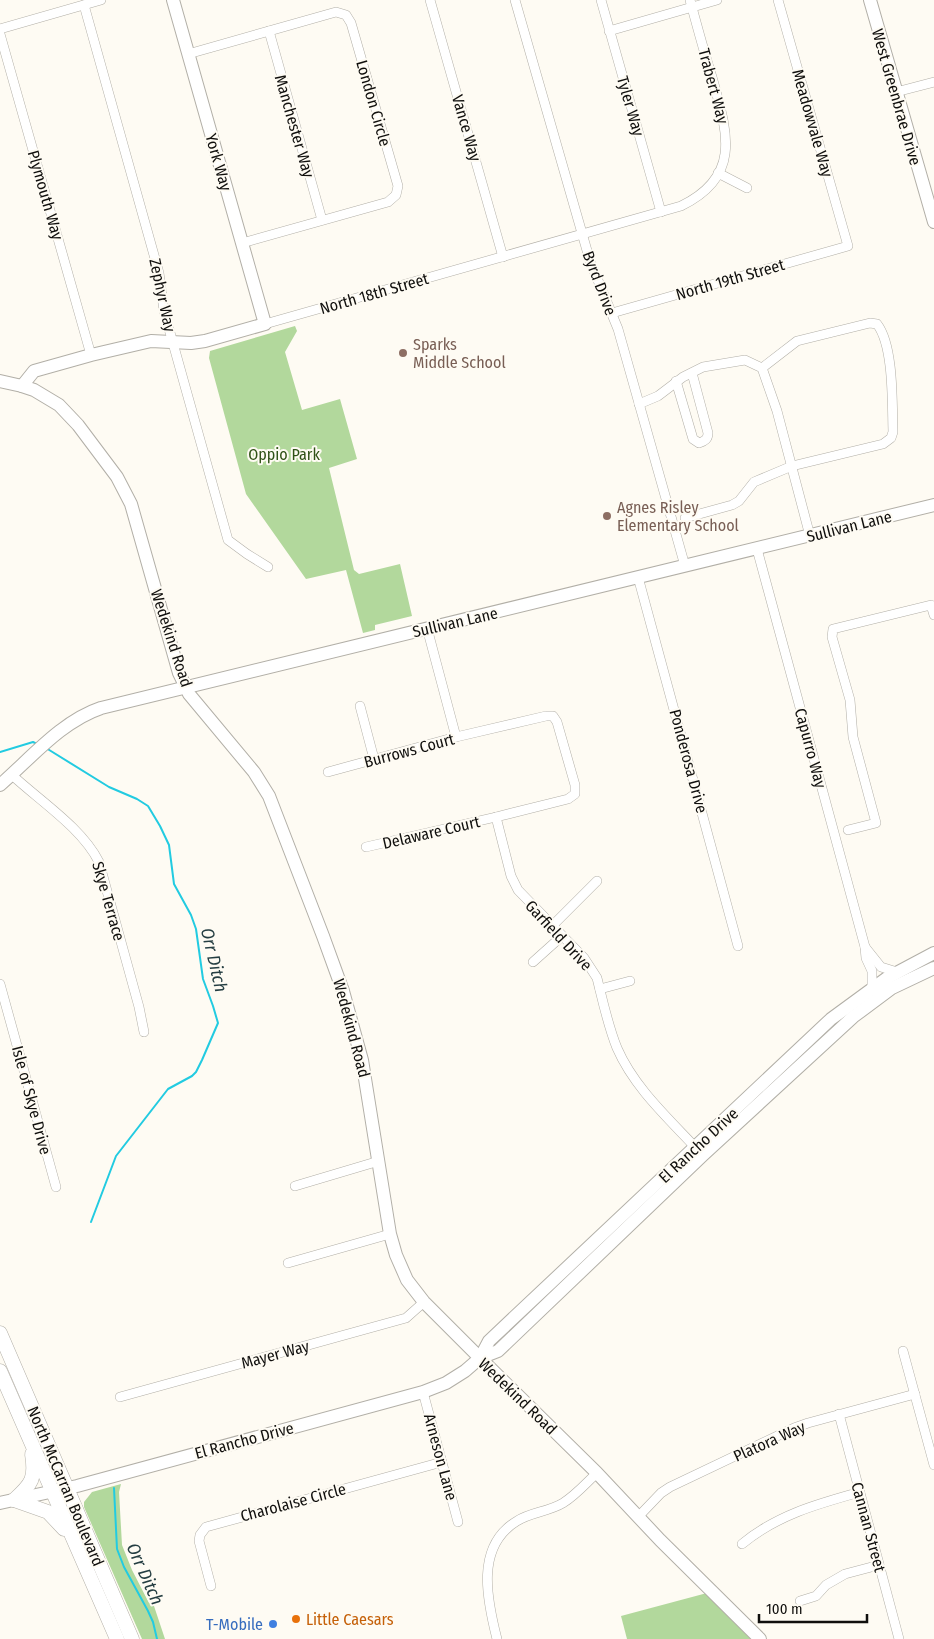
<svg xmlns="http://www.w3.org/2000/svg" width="934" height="1639" font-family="'Fira Sans Condensed',sans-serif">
	<rect width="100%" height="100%" fill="#fefbf3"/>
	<!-- green -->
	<g fill="#b2d89c">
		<path d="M 295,326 L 297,331 L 285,352 L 302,410 L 340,399 L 357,459 L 329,468 L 354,570 L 359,574 L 400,564 L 412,616 L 375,625 L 375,630 L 363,633 L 346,570 L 306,579 L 246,494 L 209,358 L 210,351 Z"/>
		<path d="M 121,1484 L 119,1492 L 122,1545 L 132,1570 L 149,1603 L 153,1603 L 165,1639 L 142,1639 L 84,1507 L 84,1502 L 92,1492 Z"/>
		<path d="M 707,1593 L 754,1639 L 627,1639 L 621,1616 Z"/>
	</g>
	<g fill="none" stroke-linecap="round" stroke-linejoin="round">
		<!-- stream -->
		<g stroke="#22cbe1" stroke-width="2">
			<path d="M 46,748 L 109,787 L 137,799 L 148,806 L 160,826 L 169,845 L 174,884 L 191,915 L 196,929 L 203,979 L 213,1006 L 218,1023 L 202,1060 L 196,1072 L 192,1076 L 168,1089 L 116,1156 L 91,1222"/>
			<path d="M 0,752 L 33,742 L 37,744"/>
			<path d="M 114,1488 L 117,1549 L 124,1567 L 148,1611 L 153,1622 L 157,1639"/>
		</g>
		<!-- street casing -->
		<g stroke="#b2afa7" stroke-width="10">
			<g id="street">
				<path d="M 430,0 L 503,257"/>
				<path d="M 515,0 L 590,261 L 618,329 L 685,566"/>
				<path d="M 601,0 L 661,212"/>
				<path d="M 84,5 L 159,273 L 164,311 L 228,540 L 247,554 L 268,567"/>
				<path d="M 0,29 L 101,0"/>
				<path d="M 269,31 L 322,220"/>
				<path d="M 609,31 L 717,0"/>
				<path d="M 0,34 L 91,355"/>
				<path d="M 188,54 L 336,12 L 346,15 L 351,23 L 398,186 L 396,195 L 388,202 L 242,243"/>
				<path d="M 896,92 L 934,82"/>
				<path d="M 718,173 L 747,188"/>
				<path d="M 612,313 L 848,246 L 778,0"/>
				<path d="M 265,324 L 681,206 C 743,176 727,131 712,77 C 704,52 697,26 690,0"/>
				<path d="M 676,381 L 693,439 L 699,443 C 705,441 708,439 708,433 L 692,373"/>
				<path d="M 639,404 L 658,396 L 683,377 L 703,367 L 745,360 L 762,368 L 777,411 L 810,536"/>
				<path d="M 685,518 L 732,505 L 739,501 L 754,482 L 792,466 L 883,444 L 891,438 L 893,432 C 892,403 894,346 877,324 L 870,323 L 797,341 L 762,368"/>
				<path d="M 757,549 L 865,947 L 866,958 L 872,971 L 872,988"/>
				<path d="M 638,577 L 738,946"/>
				<path d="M 427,628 L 456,737"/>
				<path d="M 360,706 L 374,759"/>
				<path d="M 328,772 L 456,737 L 546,716 L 553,716 L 557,722 L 575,785 L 575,794 L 568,799 L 496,817 L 366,847"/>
				<path d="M 12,775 C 40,801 82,828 99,862 L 139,1007 L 144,1032"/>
				<path d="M 496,817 L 511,876 L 518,890 L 584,958 L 597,978 C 603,1002 608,1026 617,1048 C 634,1087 667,1117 695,1147"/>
				<path d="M 848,830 L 876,823 L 853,737 L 850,700 L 832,637 L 833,629 L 931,605 L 934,615"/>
				<path d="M 552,926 L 597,881"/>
				<path d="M 865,947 L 881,967 L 897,972"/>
				<path d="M 533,962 L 562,936"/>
				<path d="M 0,984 L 56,1187"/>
				<path d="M 600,989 L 630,981"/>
				<path d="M 295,1186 L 379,1161"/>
				<path d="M 288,1263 L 390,1234"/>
				<path d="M 903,1351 L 934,1465"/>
				<path d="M 423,1392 L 458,1522"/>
				<path d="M 120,1397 L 406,1318 L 424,1302"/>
				<path d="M 839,1414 L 899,1639"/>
				<path d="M 638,1517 L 661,1493 L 670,1487 L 794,1428 L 808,1423 L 915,1394"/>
				<path d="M 742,1544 C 777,1515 817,1504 860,1492"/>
				<path d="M 211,1586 L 199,1541 L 200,1535 L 206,1527 L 442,1462"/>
				<path d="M 800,1601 L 816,1596 L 826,1585 L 845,1574 L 879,1565"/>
				<path d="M 497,1639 C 487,1600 475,1546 517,1521 C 531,1512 548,1512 563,1503 C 576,1495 586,1483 597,1473"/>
			</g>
		</g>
		<!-- secondary casing -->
		<g stroke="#b2afa7" stroke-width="14">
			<g id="secondary">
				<path d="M 870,0 L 934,222"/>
				<path d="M 0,381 L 22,386 L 34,390 L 59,405 L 78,425 L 117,477 L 131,504 L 179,673 L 189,694 L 254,772 L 269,796 L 323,936 L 343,991 L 362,1060 L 390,1234 L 396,1255 L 407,1280 L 424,1302 L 480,1358 L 597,1473 L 660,1540 L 760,1639"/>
				<path d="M 22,386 L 34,371 L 91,355 L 151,341 L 191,343 L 205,341 L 265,324 L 173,0"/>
				<path d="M 0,785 C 31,758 62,721 101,708 L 934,505"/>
				<path d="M 480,1358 L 498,1351 L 703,1155 L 853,1017 L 892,988 L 934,968"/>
				<path d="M 0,1503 L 77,1486 L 423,1392 L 446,1383 L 465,1371 L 480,1358 L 489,1341 L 831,1019 L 887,978 L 934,953"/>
			</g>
		</g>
		<!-- primary casing -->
		<g stroke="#b2afa7" stroke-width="15">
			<g id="primary">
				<path d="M 0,1333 L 132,1639"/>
				<path d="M 0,1371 L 117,1639"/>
				<path d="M 14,1500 L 48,1512 L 64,1529"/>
				<path d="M 14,1500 C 32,1484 36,1478 32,1454"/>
			</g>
		</g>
		<!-- street -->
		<use href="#street" stroke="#fff" stroke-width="9"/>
		<!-- secondary -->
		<use href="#secondary" stroke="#fff" stroke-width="12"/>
		<!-- primary -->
		<use href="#primary" stroke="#fff" stroke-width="14"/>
	</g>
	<!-- markers -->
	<g fill="#8d6e63" stroke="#fefbf3" stroke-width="2">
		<circle cx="403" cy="353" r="5"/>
		<circle cx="607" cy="516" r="5"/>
	</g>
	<circle fill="#e8710a" stroke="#fefbf3" stroke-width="2" cx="296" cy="1619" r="5"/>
	<circle fill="#3f7fe0" stroke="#fefbf3" stroke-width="2" cx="273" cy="1624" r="5"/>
	<g text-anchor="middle" stroke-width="4" stroke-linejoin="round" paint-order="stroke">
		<!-- street labels -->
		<g font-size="16" fill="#100f0d" stroke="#fefbf3">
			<text transform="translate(714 86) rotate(75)" y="6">Trabert Way</text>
			<text transform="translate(897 97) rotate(74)" y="6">West Greenbrae Drive</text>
			<text transform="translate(374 103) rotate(74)" y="6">London Circle</text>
			<text transform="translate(631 106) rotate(74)" y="6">Tyler Way</text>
			<text transform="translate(813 123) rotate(74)" y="6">Meadowvale Way</text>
			<text transform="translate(295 126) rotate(74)" y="6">Manchester Way</text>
			<text transform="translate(467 128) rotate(74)" y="6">Vance Way</text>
			<text transform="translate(219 162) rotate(74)" y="6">York Way</text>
			<text transform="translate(46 195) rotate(74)" y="6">Plymouth Way</text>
			<text transform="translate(730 279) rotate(-16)" y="6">North 19th Street</text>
			<text transform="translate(600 283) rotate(69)" y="6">Byrd Drive</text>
			<text transform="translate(374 293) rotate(-16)" y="6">North 18th Street</text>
			<text transform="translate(163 295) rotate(78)" y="6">Zephyr Way</text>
			<text transform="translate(849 526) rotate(-14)" y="6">Sullivan Lane</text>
			<text transform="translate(455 622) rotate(-13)" y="6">Sullivan Lane</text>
			<text transform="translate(172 638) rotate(72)" y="6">Wedekind Road</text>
			<text transform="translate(811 748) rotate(75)" y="6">Capurro Way</text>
			<text transform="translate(409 750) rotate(-15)" y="6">Burrows Court</text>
			<text transform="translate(689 761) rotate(75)" y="6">Ponderosa Drive</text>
			<text transform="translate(431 832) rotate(-13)" y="6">Delaware Court</text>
			<text transform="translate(109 901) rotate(74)" y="6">Skye Terrace</text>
			<text transform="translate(559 935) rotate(47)" y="6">Garfield Drive</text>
			<text transform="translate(352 1028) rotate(75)" y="6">Wedekind Road</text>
			<text transform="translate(32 1100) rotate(75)" y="6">Isle of Skye Drive</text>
			<text transform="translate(698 1145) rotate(-43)" y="6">El Rancho Drive</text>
			<text transform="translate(275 1354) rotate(-15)" y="6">Mayer Way</text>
			<text transform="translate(518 1396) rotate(44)" y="6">Wedekind Road</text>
			<text transform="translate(244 1440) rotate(-15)" y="6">El Rancho Drive</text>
			<text transform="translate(769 1441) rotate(-24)" y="6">Platora Way</text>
			<text transform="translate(441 1457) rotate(75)" y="6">Arneson Lane</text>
			<text transform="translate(66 1486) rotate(67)" y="6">North McCarran Boulevard</text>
			<text transform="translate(293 1502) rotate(-15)" y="6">Charolaise Circle</text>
			<text transform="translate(869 1527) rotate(75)" y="6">Cannan Street</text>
		</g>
		<!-- education labels -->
		<g font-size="16" fill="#785e54" stroke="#fefbf3" text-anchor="start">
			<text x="413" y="350">Sparks<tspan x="413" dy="18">Middle School</tspan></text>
			<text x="617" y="513">Agnes Risley<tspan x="617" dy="18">Elementary School</tspan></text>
		</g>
		<!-- park labels -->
		<g font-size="16" fill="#2f5116" stroke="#fefbf3">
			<text x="284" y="460">Oppio Park</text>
		</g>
		<!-- food labels -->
		<g font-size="16" fill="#c56008" stroke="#fefbf3" text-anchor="start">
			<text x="306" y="1625">Little Caesars</text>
		</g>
		<!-- shop labels -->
		<g font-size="16" fill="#366cbe" stroke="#fefbf3" text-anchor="end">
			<text x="263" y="1630">T-Mobile</text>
		</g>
		<!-- water labels -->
		<g font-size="18" font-style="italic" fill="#253e42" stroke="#fefbf3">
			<text transform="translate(214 960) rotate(77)" y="6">Orr Ditch</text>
			<text transform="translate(145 1574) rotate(66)" y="6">Orr Ditch</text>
		</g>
	</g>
	<!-- scale -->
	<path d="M759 1614v8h108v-8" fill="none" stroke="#100f0d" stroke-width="2.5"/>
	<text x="766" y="1614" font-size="15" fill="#100f0d" stroke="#fefbf3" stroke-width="4" paint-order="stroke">100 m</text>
</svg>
